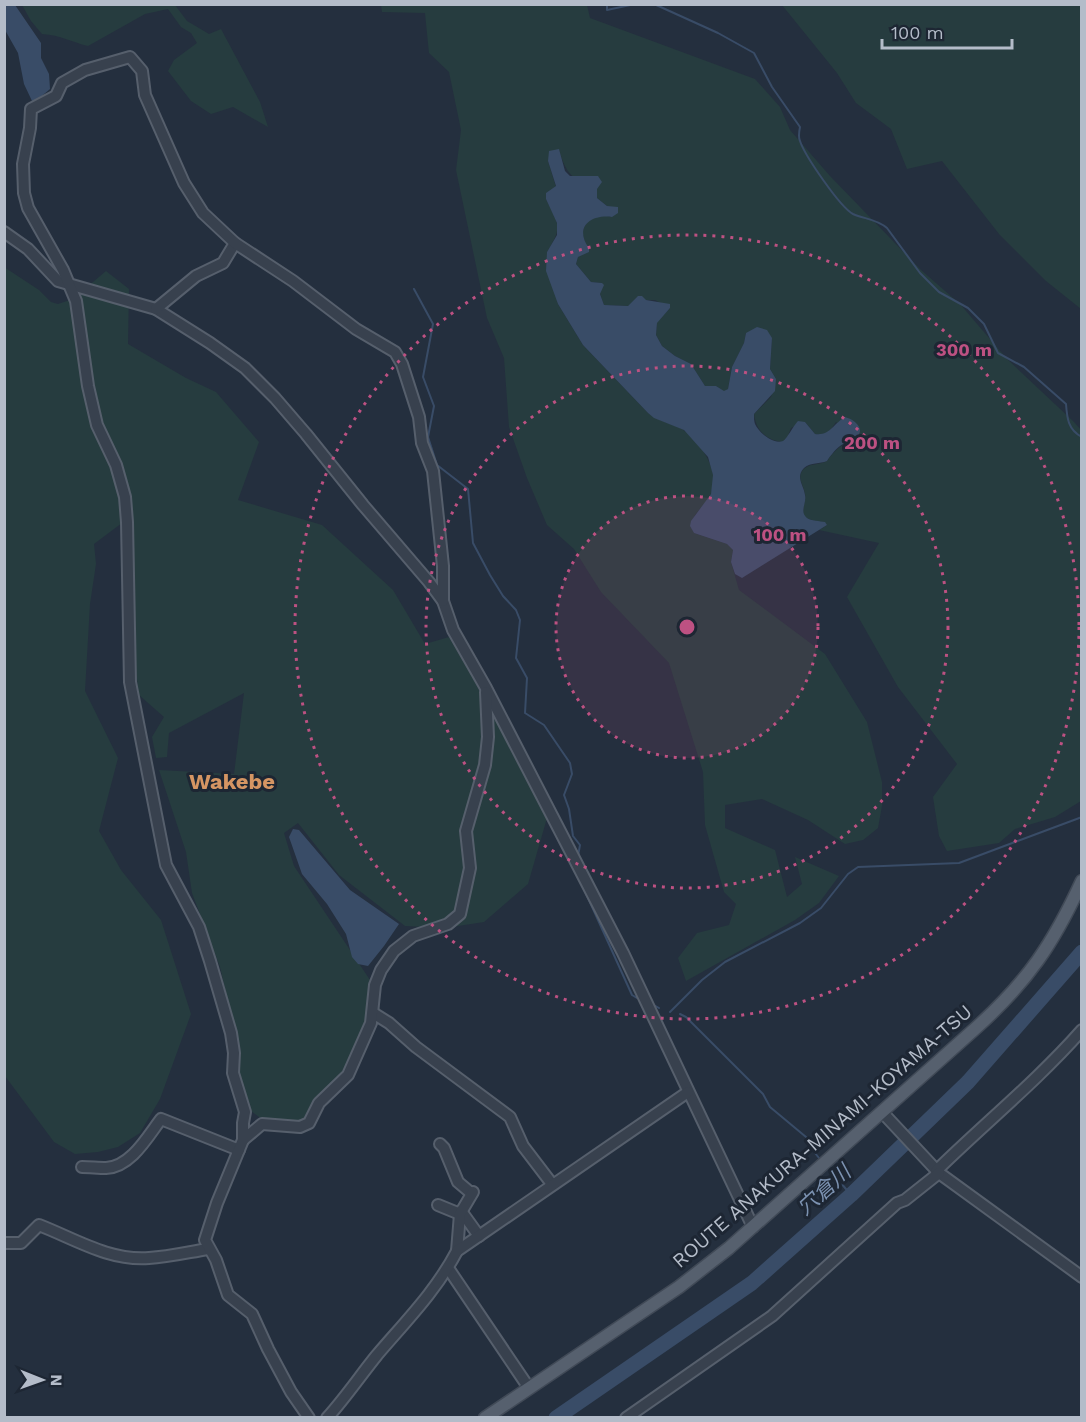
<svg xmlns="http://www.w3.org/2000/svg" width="1086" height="1422" font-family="'Work Sans','Noto Sans JP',sans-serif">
	<rect width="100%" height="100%" fill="#242f3e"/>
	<!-- green -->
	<g fill="#263c3f">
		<path d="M 22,5 L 175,5 L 187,21 L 209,34 L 221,29 L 260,102 L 268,127 L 233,107 L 211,114 L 191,101 L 168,71 L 174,60 L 197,43 L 191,33 L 181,27 L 168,9 L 145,14 L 88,46 C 71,42 61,35 42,34 L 31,21 Z"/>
		<path d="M 381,5 L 587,5 L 590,18 L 755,79 L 780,107 L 790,130 L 830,176 L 921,270 L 960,304 L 1007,359 L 1074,422 L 1082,431 L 1081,801 L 1055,817 L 1015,829 L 999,843 L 947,851 L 939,836 L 933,797 L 957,764 L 898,687 L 847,597 L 879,543 L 819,530 L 827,525 C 821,522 808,520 805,517 C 800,510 807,501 805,494 C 804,485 795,476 805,468 C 812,463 820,465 827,461 C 835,449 843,444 856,438 L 836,422 C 830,431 827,436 815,434 L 805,422 L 791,428 L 787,438 L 782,442 C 766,440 756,430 754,414 L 771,397 L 776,379 L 770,369 L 772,338 L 746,333 L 744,343 L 732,367 L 728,389 L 724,392 L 716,386 L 705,386 L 691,364 L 675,356 L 662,346 L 656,335 L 657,322 L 670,308 L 655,300 L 646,300 L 628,306 L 604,305 L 600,294 L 602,283 L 591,282 L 576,264 L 578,257 L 589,248 C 581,238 580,227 592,218 C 597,214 606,216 612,217 L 607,206 L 597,198 L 597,189 C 571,176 568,178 559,150 L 548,161 L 556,187 L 546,199 C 559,225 563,226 547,252 L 558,304 L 583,345 L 648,413 C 658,421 671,423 682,429 C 695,437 711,459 713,474 C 713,479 713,489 711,493 C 706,508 685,516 694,533 L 727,544 L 733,550 L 731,562 L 739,590 L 825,654 L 867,722 L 882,782 L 882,806 L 878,828 L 863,840 L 845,844 L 808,820 L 762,799 L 725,805 L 725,828 L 775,850 L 787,897 L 802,884 L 795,857 L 839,876 L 819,903 L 795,920 L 686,981 L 678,958 L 697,933 L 729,925 L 736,904 L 724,892 L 705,825 L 703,772 L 669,663 L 601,592 L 574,549 L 547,525 L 527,478 L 509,427 L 504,358 L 487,318 L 456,170 L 461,130 L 449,72 L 429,53 L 425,13 L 382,12 Z"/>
		<path d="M 782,5 L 1081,5 L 1081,309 L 1046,281 L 999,234 L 942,161 L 907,169 L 891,129 L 856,103 L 837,73 Z"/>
		<path d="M 4,267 L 39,290 L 51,302 L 58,304 L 73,299 L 106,271 L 129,289 L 128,344 L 186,378 L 216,392 L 259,442 L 238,500 L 322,525 L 393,590 L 425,644 L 449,637 L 487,703 L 547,818 L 528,884 L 484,922 L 445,928 L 405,926 L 339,875 L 298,823 L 284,833 L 294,866 L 370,980 L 368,1021 L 345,1073 L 305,1120 L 300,1122 L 263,1120 L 251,1111 L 250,1104 L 238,1075 L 236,1037 L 220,967 L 192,893 L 186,852 L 159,770 L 234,774 L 244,693 L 169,733 L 167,757 L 156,758 L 152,737 L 164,717 L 139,695 L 131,632 L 132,523 L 122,523 L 94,544 L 96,564 L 90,604 L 85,691 L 118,758 L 99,831 L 121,870 L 161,920 L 191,1014 L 160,1099 L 140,1133 L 118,1147 L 98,1152 L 75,1154 L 54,1142 L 5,1076 Z"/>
	</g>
	<!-- water -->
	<g fill="#394c67">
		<path d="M 4,5 L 15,5 L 41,43 L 41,58 L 49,74 L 50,89 L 37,100 L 32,101 L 24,84 L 18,53 L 5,30 Z"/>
		<path d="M 559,149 L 565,171 L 570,176 L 598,176 L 602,182 L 597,189 L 597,198 L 607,206 L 618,207 L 618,213 L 612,217 C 590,214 574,228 589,248 L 589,252 L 578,257 L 576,264 L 591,282 L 602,283 L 604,285 L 600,294 L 604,305 L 628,306 L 638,296 L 642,296 L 646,300 L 670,304 L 670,308 L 657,323 L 656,335 L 662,346 L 675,356 L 691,364 L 705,386 L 716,386 L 724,391 L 728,389 L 732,367 L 744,343 L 746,333 L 757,327 L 767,330 L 772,338 L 770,369 L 776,379 L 775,391 L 754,414 C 754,418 754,421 755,424 C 759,433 774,445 783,441 C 787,439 793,426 798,421 L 805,422 L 815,434 C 830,436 833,424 845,417 C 856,420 868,431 853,440 C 848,442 844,443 840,446 C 834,451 831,455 827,461 C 820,464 811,462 804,468 C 795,477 804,486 805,495 C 807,503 799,512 807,518 C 811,521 820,521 825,522 L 827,525 L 742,578 L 735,574 L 731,562 L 733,550 L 727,544 L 694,533 L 690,526 L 691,521 L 711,494 L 713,475 L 708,457 L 684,430 L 654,418 L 648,413 L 583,345 L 558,304 L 546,271 L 547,252 L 557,235 L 557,223 L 546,199 L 546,193 L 556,186 L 548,161 L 549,151 Z"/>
		<path d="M 293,829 L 299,830 L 350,890 L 399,924 L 384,946 L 368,966 L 358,964 L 352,957 L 346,934 L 327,904 L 302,874 L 289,837 Z"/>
	</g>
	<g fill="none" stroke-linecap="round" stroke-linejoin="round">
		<!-- stream -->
		<g stroke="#394c67" stroke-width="2">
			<path d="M 607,4 L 607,10 L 635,4"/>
			<path d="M 654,4 L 718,33 L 754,53 L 772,87 L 800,127 C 799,132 798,137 800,141 C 805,156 840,207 853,214 C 864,219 877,219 887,228 L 920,273 L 939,292 L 968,308 L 984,324 L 998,353 L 1024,367 L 1066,404 C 1067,418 1068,430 1082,437"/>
			<path d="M 414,289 L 433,324 L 423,377 L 434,406 L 428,437 L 437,465 L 468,489 L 473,543 L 490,575 L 503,596 L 516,610 L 520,620 L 516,658 L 527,678 L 525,713 L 544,725 L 570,763 L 572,774 L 564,795 L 569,809 L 573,836 L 580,845 L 578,856"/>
			<path d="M 574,867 L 632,995 L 637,998"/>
			<path d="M 652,1004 L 659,1008"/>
			<path d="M 670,1012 L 702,980 L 725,962 L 800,923 L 821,908 L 848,874 L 858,867 L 959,863 L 1082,817"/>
			<path d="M 680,1014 L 686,1017 L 763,1094 L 770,1107 L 812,1142 L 815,1153 L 819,1158"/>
			<path d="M 830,1170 L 851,1195"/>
		</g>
		<!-- river -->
		<path stroke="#394c67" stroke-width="15" d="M 556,1418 L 752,1283 L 851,1195 L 968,1082 L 1082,952"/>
		<!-- minor casing -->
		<g stroke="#565f6c" stroke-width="14">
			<g id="minor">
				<path d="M 4,232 L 28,249 L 58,281 L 156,309 L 210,343 L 245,368 L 275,398 L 306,434 L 363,505 L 429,582 L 443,601 L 453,630 L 486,688 L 623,953 L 753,1227"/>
				<path d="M 156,309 L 196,276 L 223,263 L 235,243"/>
				<path d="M 373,1013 L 389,1023 L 416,1047 L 510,1117 L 523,1146 L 552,1184"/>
				<path d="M 882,1112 L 939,1173 L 1082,1277"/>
				<path d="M 243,1140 L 262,1124 L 300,1127 L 309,1123 L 319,1103 L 348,1075 L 371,1023 L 375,985 L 381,970 L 394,951 L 413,936 L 448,924 L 460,914 L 470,868 L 466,831 L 485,765 L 488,737 L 486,692"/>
				<path d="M 440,1144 L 444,1148 L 458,1182 L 471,1193"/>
				<path d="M 82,1167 C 90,1167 98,1168 106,1168 C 131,1167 148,1136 161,1119 L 239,1150"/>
				<path d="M 936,1171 C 985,1123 1037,1081 1082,1030"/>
				<path d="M 438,1205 L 460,1214"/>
				<path d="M 461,1211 L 479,1236"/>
				<path d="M 4,1243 L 21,1243 L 39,1225 C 75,1239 109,1261 149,1258 C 169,1257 189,1252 208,1249"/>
				<path d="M 457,1251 L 460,1214 L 473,1192"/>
				<path d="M 448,1268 L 529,1388"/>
				<path d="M 309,1418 L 291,1392 L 268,1349 L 252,1314 L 228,1295 L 216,1260 L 205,1240 L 217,1203 L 243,1140 L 243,1123 L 245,1112 L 233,1073 L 234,1053 L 231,1033 L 210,961 L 199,927 L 166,865 L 164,855 L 130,682 L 127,522 L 125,497 L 116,465 L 97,425 L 88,386 L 76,301 L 63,270 L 28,208 L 24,193 L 23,164 L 30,128 L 31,109 L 56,96 L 62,83 L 85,70 L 130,57 L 142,71 L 145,95 L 184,183 L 203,213 L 235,243 L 293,281 L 356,329 L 395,352 L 402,364 L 419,417 L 422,443 L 433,471 L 443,566 L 443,601"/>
				<path d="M 327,1418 C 345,1398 360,1376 377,1355 C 406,1321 436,1291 457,1251 L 688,1092"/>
				<path d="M 626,1418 L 772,1316 L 897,1203 L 905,1200 L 939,1173"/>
			</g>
		</g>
		<!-- major casing -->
		<g stroke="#414a57" stroke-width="15">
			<path id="major" d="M 485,1418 L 679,1287 L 729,1248 L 977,1027 C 1028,981 1053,944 1082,881"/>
		</g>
		<!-- minor -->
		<use href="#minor" stroke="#38414e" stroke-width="10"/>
		<!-- major -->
		<use href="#major" stroke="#56606e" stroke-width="12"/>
	</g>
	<!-- distance rings -->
	<circle cx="687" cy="627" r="131" fill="#bd5182" fill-opacity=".12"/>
	<g fill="none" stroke="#bd5182" stroke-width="3" stroke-dasharray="3 6">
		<circle cx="687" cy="627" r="131"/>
		<circle cx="687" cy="627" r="261"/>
		<circle cx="687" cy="627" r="392"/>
	</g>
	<g text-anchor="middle" stroke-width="6" stroke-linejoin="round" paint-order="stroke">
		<!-- street labels -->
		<g font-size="20" fill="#b4bcc9" stroke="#1d2633">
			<text transform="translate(822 1136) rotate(-41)" y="7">ROUTE ANAKURA-MINAMI-KOYAMA-TSU</text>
		</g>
		<!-- water labels -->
		<g font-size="21" font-style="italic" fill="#7c92b1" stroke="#1d2633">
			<text transform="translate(824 1190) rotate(-42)" y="7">穴倉川</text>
		</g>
		<!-- quarter labels -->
		<g font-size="22" font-weight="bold" fill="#d59563" stroke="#1d2633">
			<text x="232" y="789">Wakebe</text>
		</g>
	</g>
	<circle cx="687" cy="627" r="9" fill="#bd5182" stroke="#1d2633" stroke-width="3"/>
	<g font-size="18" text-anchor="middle" font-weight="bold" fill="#bd5182" stroke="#1d2633" stroke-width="6" stroke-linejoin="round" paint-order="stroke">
		<text x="964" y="356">300 m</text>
		<text x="872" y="449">200 m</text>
		<text x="780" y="541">100 m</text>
	</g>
	<!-- border -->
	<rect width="1086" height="1422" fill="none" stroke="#b4bcc9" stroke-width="12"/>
	<!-- north arrow -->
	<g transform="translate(42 1380) rotate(91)" stroke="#1d2633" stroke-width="4.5" paint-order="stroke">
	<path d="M0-4.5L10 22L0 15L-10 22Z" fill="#b4bcc9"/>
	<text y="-9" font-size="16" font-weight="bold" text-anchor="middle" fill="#b4bcc9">N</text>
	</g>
	<!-- scale -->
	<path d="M882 39v9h130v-9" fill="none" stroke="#b4bcc9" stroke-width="3"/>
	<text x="891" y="39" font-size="18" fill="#b4bcc9" stroke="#1d2633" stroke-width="4.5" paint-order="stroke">100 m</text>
</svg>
